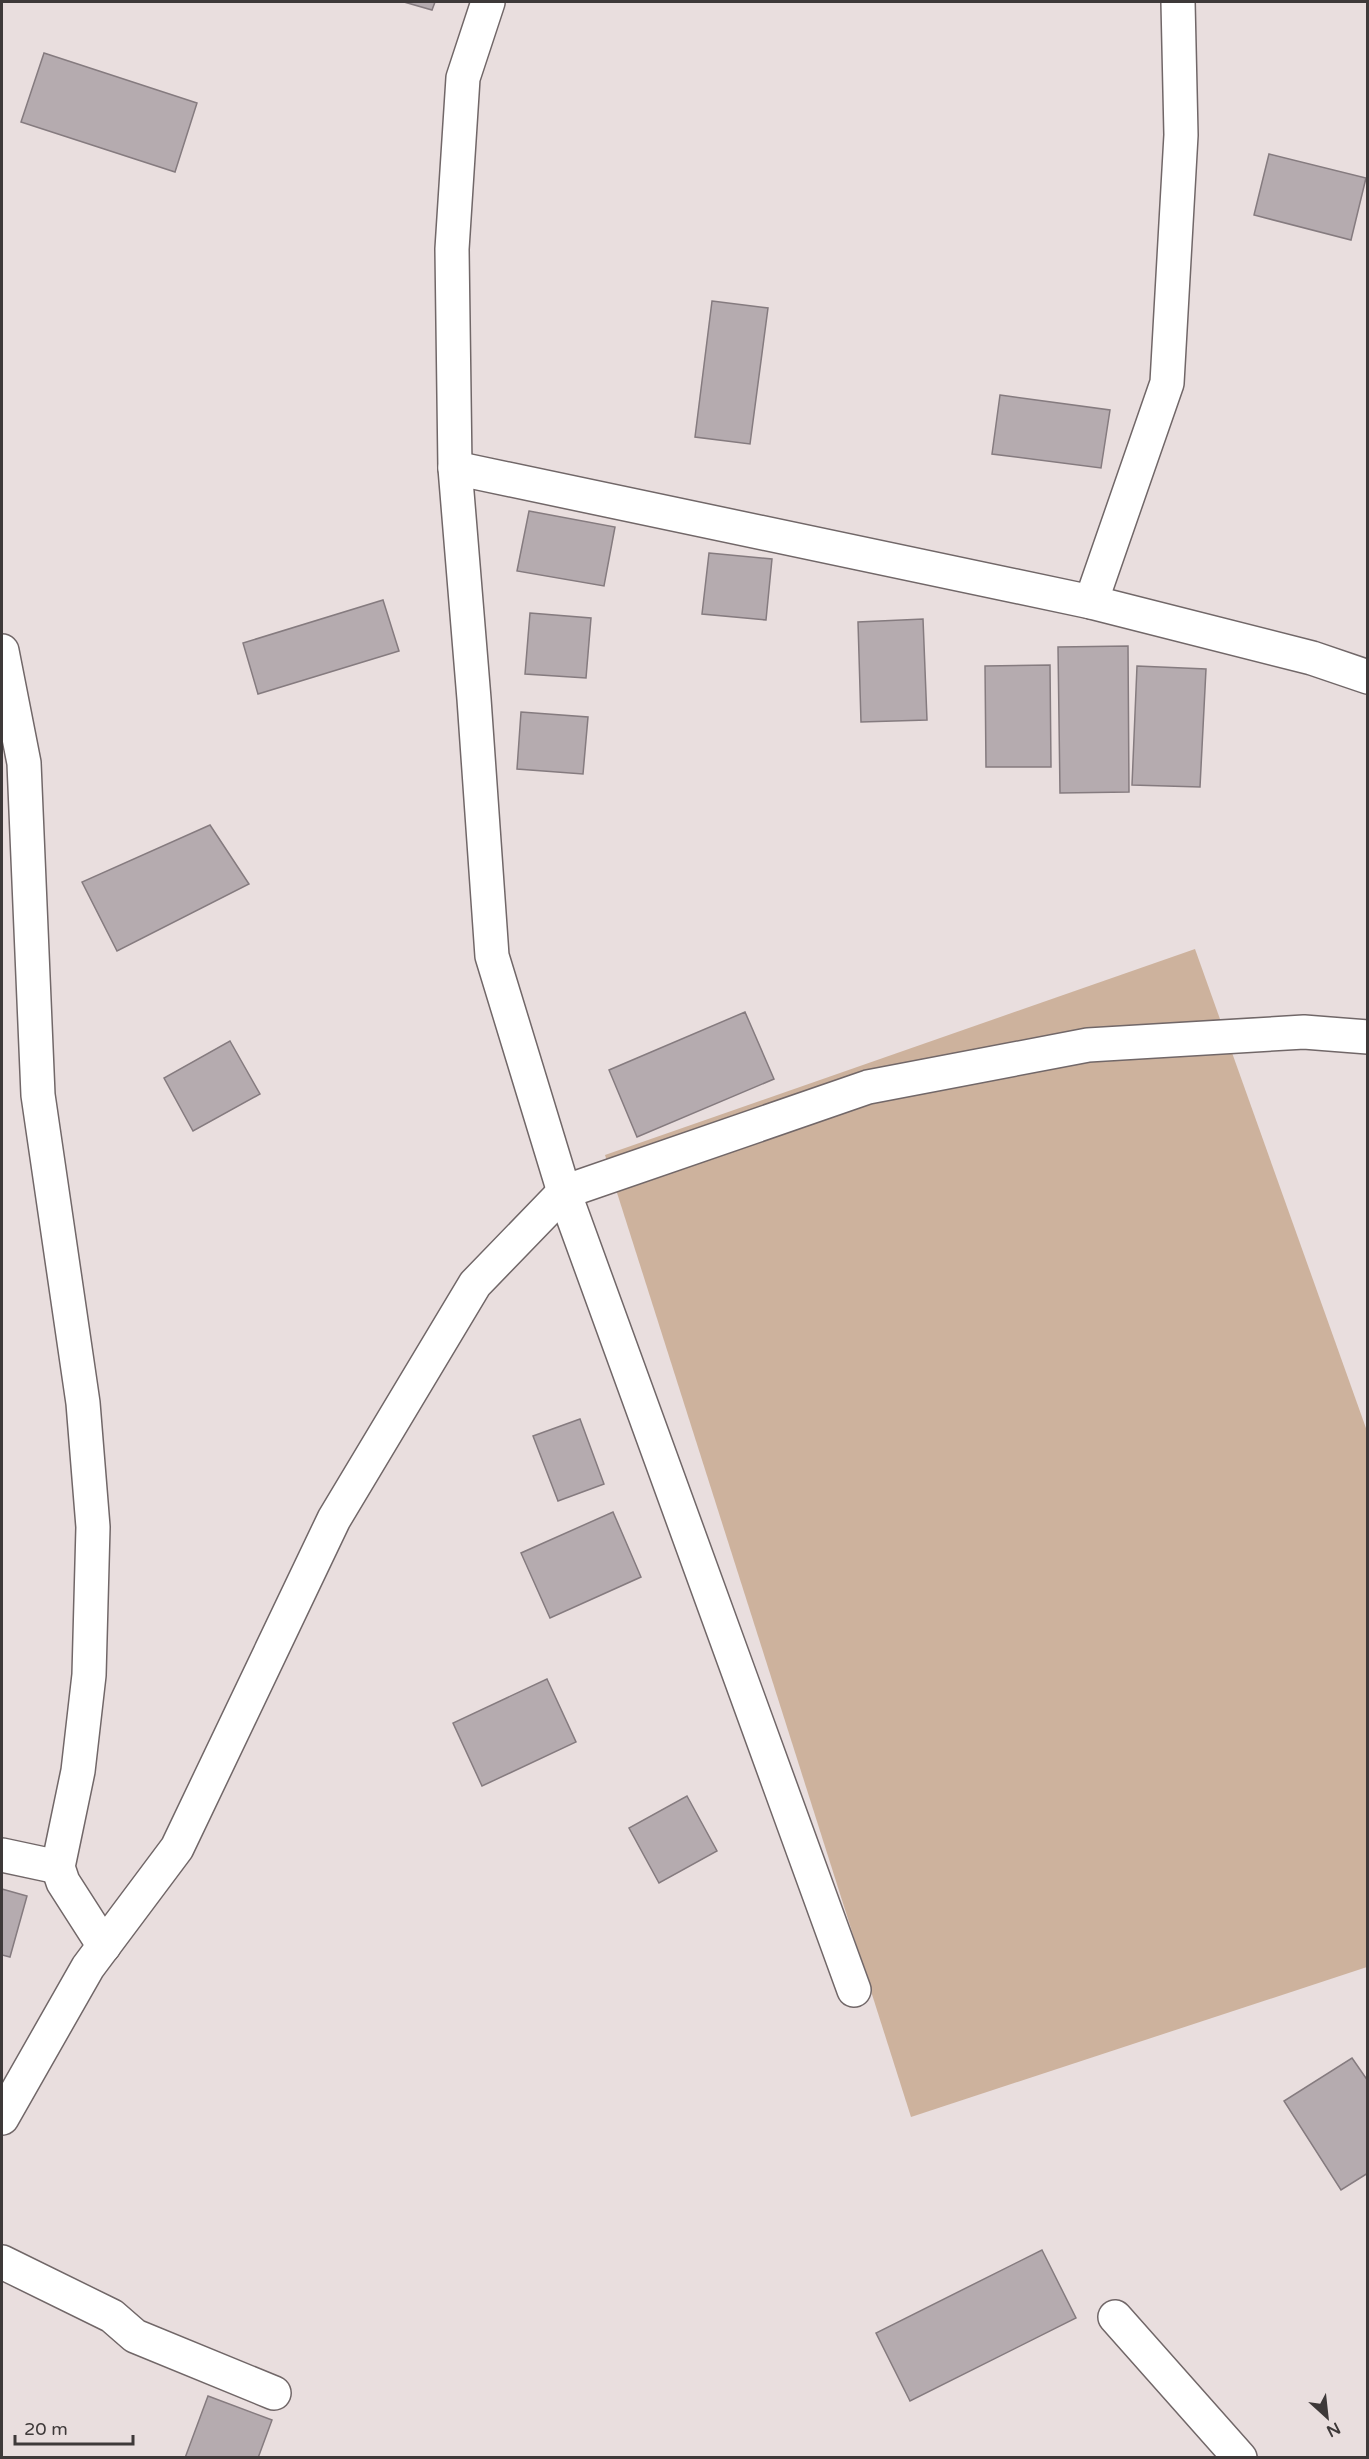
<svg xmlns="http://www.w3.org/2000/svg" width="1369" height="2459" font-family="'Varela Round',sans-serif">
	<rect width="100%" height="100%" fill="#e9dede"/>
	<!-- green -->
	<path fill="#cdb29d" d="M 1195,949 L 1367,1431 L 1367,1967 L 911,2117 L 605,1155 Z"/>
	<!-- building -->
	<g fill="#b5abaf" stroke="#857b7f" stroke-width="1.5">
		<path d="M 404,2 L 435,2 L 432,10 Z"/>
		<path d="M 44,53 L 197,103 L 175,172 L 21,122 Z"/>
		<path d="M 1269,154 L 1366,178 L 1351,240 L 1254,215 Z"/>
		<path d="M 712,301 L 768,308 L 750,444 L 695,437 Z"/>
		<path d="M 1000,395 L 1110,410 L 1101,468 L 992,454 Z"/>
		<path d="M 529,511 L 615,527 L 604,586 L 517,571 Z"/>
		<path d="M 709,553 L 772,559 L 766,620 L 702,614 Z"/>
		<path d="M 383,600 L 399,651 L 258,694 L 243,643 Z"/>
		<path d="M 530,613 L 591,618 L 586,678 L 525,674 Z"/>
		<path d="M 923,619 L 927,720 L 861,722 L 858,622 Z"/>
		<path d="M 1128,646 L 1129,792 L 1060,793 L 1058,647 Z"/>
		<path d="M 1050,665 L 1051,767 L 986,767 L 985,666 Z"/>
		<path d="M 1137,666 L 1206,669 L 1200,787 L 1132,785 Z"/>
		<path d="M 521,712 L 588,717 L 583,774 L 517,769 Z"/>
		<path d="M 210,825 L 249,884 L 117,951 L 82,882 Z"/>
		<path d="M 745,1012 L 774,1079 L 637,1137 L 609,1070 Z"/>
		<path d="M 230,1041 L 260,1094 L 193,1131 L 164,1078 Z"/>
		<path d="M 580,1419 L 604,1484 L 558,1501 L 533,1436 Z"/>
		<path d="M 613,1512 L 641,1577 L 550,1618 L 521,1553 Z"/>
		<path d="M 547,1679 L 576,1742 L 482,1786 L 453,1723 Z"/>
		<path d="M 687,1796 L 717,1851 L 659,1883 L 629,1828 Z"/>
		<path d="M 2,1889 L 27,1896 L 10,1957 L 2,1955 Z"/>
		<path d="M 1352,2058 L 1368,2081 L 1368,2173 L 1341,2190 L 1284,2101 Z"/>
		<path d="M 1042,2250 L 1076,2318 L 910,2401 L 876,2333 Z"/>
		<path d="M 208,2396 L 272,2420 L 258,2458 L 185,2458 Z"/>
	</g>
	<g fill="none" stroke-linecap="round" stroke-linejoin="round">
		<!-- minor casing -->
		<g stroke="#716768" stroke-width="36">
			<g id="minor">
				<path d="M 488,2 L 463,78 L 452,249 L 455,468 L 474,699 L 492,956 L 564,1192 L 854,1990"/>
				<path d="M 455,468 L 1091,602 L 1312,658 L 1368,677"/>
				<path d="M 1091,602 L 1167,383 L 1181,135 L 1178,2"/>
				<path d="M 2,651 L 24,763 L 38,1095 L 83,1403 L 93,1527 L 89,1675 L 78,1771 L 58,1867 L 63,1882 L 104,1946"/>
				<path d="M 2,1855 L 58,1867"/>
				<path d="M 2,2118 L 88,1967 L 177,1848 L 334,1519 L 475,1284 L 564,1192 L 868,1087 L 1088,1045 L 1304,1032 L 1368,1037"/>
				<path d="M 2,2262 L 112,2316 L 135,2336 L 274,2393"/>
				<path d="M 1115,2317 L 1240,2458"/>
			</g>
		</g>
		<!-- minor -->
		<use href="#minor" stroke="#fff" stroke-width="33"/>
	</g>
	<!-- border -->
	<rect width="1369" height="2459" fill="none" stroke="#3e3939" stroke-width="6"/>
	<!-- north arrow -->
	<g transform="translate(1327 2417) rotate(153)" stroke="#e9dede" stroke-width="4.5" paint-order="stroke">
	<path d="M0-4.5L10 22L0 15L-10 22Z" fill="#3e3939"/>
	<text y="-9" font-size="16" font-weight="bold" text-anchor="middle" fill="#3e3939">N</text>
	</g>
	<!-- scale -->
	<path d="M15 2435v9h118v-9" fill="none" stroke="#3e3939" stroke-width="3"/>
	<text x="24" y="2435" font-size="18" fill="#3e3939" stroke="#e9dede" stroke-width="4.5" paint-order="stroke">20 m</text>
</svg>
